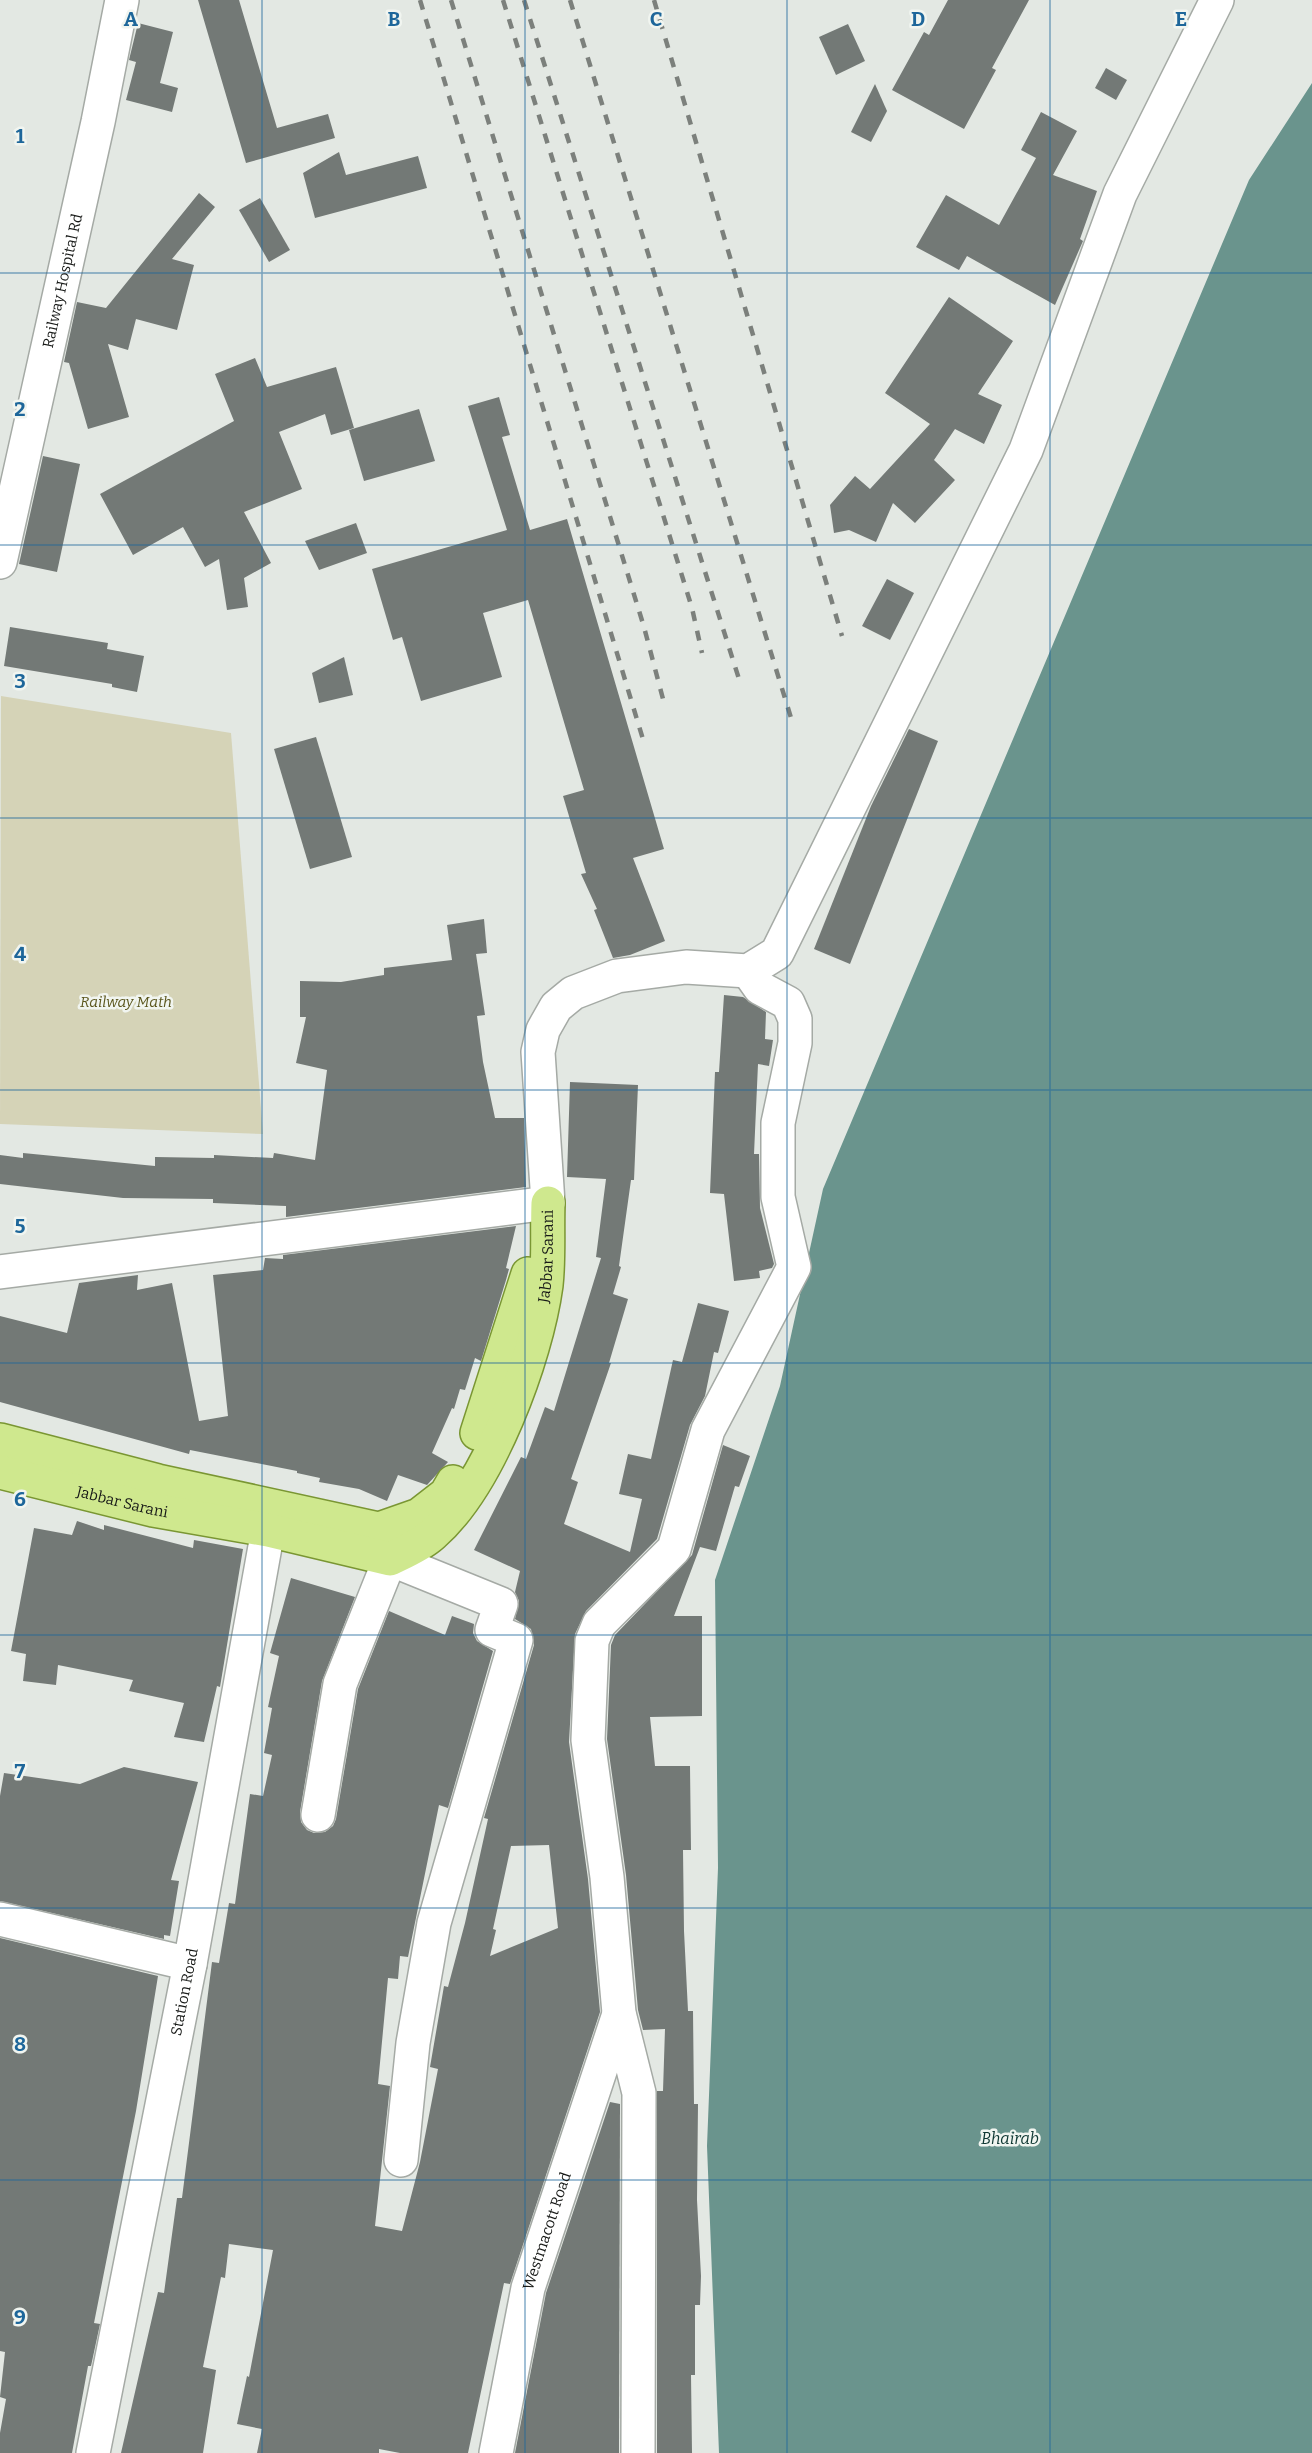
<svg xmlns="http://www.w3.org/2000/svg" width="1312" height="2453" font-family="Bitter,serif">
	<rect width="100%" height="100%" fill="#e3e8e3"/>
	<!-- green -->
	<path fill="#d5d3b7" d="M 1,696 L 231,733 L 263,1134 L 0,1124 Z"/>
	<!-- water -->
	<path fill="#6a948d" d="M 1312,83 L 1312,2453 L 719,2453 L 707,2146 L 718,1868 L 715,1580 L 780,1386 L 823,1189 L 1249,180 Z"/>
	<!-- building -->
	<g fill="#737976" fill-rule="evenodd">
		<path d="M 198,0 L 239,0 L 277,128 L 328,114 L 335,138 L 246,163 Z"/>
		<path d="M 948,0 L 1029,0 L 992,68 L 996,70 L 964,129 L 892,90 L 924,32 L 929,35 Z"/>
		<path d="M 138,23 L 173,32 L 160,83 L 178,88 L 172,112 L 126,100 L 136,62 L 129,60 Z"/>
		<path d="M 848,24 L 865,61 L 836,75 L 819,37 Z"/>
		<path d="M 1106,68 L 1127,80 L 1116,100 L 1095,88 Z"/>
		<path d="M 875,84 L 887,111 L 871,142 L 851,132 Z"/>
		<path d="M 1041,112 L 1077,131 L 1053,175 L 1097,191 L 1080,239 L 1083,241 L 1055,305 L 967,256 L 959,270 L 916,247 L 946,195 L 999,225 L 1036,158 L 1021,150 Z"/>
		<path d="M 339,152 L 346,175 L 418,156 L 427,188 L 315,218 L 303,173 Z"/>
		<path d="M 199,193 L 215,207 L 172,259 L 194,265 L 177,330 L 136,319 L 128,350 L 108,344 L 129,417 L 88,429 L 69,363 L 64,362 L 77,302 L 106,308 Z"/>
		<path d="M 260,198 L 290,250 L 269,262 L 239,210 Z"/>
		<path d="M 949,297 L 1013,341 L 978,394 L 1002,405 L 984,444 L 955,429 L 934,460 L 955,480 L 915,523 L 893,503 L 876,542 L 849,530 L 834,533 L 830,505 L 855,476 L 870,489 L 930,424 L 885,393 Z"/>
		<path d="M 255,358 L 267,387 L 336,367 L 354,428 L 331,435 L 325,414 L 279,432 L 302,489 L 244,512 L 271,563 L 244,578 L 248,607 L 227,610 L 219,559 L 205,567 L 183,527 L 133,555 L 100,494 L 234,421 L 215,374 Z"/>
		<path d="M 499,397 L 510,435 L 502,437 L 530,530 L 567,519 L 664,849 L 633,858 L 665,941 L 630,955 L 613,958 L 594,910 L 597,909 L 581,874 L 586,873 L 563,796 L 584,790 L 528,600 L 483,613 L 502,677 L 421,701 L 402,637 L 393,640 L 372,569 L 507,530 L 468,406 Z"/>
		<path d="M 419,409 L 435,461 L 364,481 L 349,430 Z"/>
		<path d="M 43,456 L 80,464 L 57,572 L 19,564 Z"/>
		<path d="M 356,523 L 367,553 L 319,570 L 305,541 Z"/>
		<path d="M 887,579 L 914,593 L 890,640 L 862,626 Z"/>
		<path d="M 10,627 L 108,643 L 107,649 L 144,656 L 137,692 L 112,687 L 112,684 L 4,666 Z"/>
		<path d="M 344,657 L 353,695 L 319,703 L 312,673 Z"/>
		<path d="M 909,729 L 938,741 L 850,964 L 814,949 L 871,806 Z"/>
		<path d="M 316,737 L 352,857 L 310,869 L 274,749 Z"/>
		<path d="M 484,919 L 487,953 L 476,954 L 485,1015 L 477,1016 L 483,1062 L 495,1118 L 524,1118 L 526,1187 L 286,1217 L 286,1206 L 213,1203 L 213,1199 L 123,1198 L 0,1184 L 0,1155 L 23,1158 L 23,1153 L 155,1166 L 155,1157 L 214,1158 L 214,1155 L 273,1158 L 274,1153 L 315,1160 L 327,1070 L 296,1063 L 306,1017 L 300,1017 L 300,981 L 341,982 L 384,975 L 384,968 L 452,960 L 447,925 Z"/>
		<path d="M 724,995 L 743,997 L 766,1012 L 765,1039 L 773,1040 L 769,1066 L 758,1064 L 754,1154 L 759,1154 L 760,1208 L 774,1264 L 772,1268 L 759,1271 L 760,1278 L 734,1281 L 724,1194 L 710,1193 L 715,1072 L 719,1072 Z"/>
		<path d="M 570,1082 L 638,1085 L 634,1180 L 631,1180 L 619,1266 L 621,1267 L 613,1294 L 628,1299 L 609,1363 L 611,1363 L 571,1479 L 578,1482 L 564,1524 L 630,1552 L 642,1499 L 619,1494 L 628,1454 L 651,1459 L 673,1360 L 682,1362 L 698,1303 L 729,1311 L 718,1353 L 714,1352 L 705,1396 L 690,1425 L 657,1539 L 586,1611 L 575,1634 L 569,1742 L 588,1879 L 600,2012 L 510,2284 L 504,2283 L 468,2453 L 400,2453 L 379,2449 L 379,2453 L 257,2453 L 262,2429 L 237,2424 L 247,2376 L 249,2377 L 273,2250 L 229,2244 L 225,2278 L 221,2277 L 203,2367 L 216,2370 L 203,2453 L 121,2453 L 158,2292 L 164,2293 L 177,2198 L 182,2198 L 212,1962 L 219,1963 L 229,1903 L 235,1904 L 250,1794 L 263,1796 L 272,1755 L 264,1753 L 272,1708 L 268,1707 L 279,1656 L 270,1653 L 291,1578 L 355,1597 L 322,1681 L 300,1812 L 301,1822 L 307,1830 L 314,1833 L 325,1832 L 333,1826 L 336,1819 L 358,1689 L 389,1611 L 445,1635 L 452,1616 L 474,1624 L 473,1633 L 477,1641 L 493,1651 L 448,1808 L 439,1805 L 408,1957 L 400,1956 L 398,1979 L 388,1978 L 378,2084 L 390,2086 L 375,2226 L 402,2231 L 420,2162 L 438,2069 L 430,2067 L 444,1986 L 448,1987 L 465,1923 L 488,1819 L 484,1818 L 534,1645 L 531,1629 L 515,1619 L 519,1601 L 515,1592 L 520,1571 L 474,1550 L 521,1457 L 526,1459 L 545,1407 L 554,1411 L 601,1258 L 596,1257 L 606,1179 L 567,1177 ZM 549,1845 L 558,1928 L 490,1956 L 496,1930 L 493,1929 L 511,1846 Z"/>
		<path d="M 516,1226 L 506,1268 L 509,1269 L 506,1280 L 481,1361 L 475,1358 L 465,1390 L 460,1389 L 454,1409 L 452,1408 L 432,1453 L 448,1462 L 427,1485 L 398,1475 L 387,1501 L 359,1489 L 319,1482 L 320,1478 L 297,1473 L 297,1471 L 190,1450 L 189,1454 L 0,1402 L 0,1316 L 67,1333 L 79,1283 L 138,1275 L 137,1290 L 172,1283 L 199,1421 L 228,1416 L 213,1275 L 263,1270 L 265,1258 L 283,1259 L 283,1255 Z"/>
		<path d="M 723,1445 L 750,1456 L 739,1487 L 735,1486 L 716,1551 L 700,1547 L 674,1616 L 702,1616 L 702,1716 L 650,1717 L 655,1766 L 690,1766 L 691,1850 L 683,1850 L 684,1931 L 688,2011 L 693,2011 L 694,2104 L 698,2104 L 697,2200 L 701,2276 L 700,2305 L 695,2305 L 695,2375 L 691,2375 L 692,2453 L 657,2453 L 657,2091 L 663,2091 L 665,2029 L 643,2030 L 638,2010 L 626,1875 L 607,1739 L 611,1645 L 615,1635 L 692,1555 Z"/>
		<path d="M 77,1521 L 104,1530 L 104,1525 L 193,1548 L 194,1540 L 243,1549 L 220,1687 L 217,1686 L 204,1742 L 174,1737 L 184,1703 L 129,1691 L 133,1680 L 58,1665 L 56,1685 L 23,1681 L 26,1654 L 11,1651 L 34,1528 L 72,1535 Z"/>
		<path d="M 124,1767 L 198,1782 L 171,1880 L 179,1881 L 170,1936 L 164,1935 L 164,1939 L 0,1901 L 0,1796 L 4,1773 L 80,1784 Z"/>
		<path d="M 0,1938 L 158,1976 L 136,2111 L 94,2323 L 100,2324 L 91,2366 L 88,2366 L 72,2453 L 0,2453 L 0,2433 L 6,2399 L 0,2397 L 5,2352 L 0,2351 Z"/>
		<path d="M 610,2102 L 620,2104 L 619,2453 L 515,2453 L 546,2293 Z"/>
	</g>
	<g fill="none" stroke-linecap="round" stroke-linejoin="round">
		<!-- minor casing -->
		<g stroke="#a5aaa5" stroke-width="36">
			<g id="minor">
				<path id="s1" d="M 0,562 L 98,122 L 122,0"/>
				<path d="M 0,1272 L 548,1203 L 538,1052 L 543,1030 L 556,1007 L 573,993 L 617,976 L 686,967 L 748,971 L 777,953 L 1026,450 L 1120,194 L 1217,0"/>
				<path d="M 318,1815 L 340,1684 L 390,1559 L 501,1604 L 492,1630 L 516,1640 L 434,1923 L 413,2043 L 401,2160"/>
				<path d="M 0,1919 L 190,1964"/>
				<path id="s2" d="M 93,2453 L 190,1964 L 268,1530"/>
				<path id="s3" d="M 496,2453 L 528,2288 L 619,2014"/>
				<path d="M 638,2453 L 639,2093 L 619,2013 L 607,1877 L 588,1740 L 592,1641 L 599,1624 L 674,1549 L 708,1430 L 794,1267 L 778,1197 L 778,1123 L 795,1043 L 795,1019 L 788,1003 L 760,988 L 748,971"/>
			</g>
		</g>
		<!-- major casing -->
		<g stroke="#7a9633" stroke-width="36">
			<g id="major">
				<path d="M 477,1433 L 528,1274"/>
				<path d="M 0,1440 L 158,1481 L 379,1529 L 419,1515 L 446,1494 L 453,1482"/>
				<path id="s4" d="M 0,1472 L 153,1510 L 268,1530 L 390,1559 C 404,1552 421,1545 433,1534 C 489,1485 536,1359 546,1285 C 549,1258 547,1230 548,1203"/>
			</g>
		</g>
		<!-- minor -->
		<use href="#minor" stroke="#fff" stroke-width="33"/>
		<!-- major -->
		<use href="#major" stroke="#cfe88e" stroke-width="33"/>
		<!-- rail -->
		<g stroke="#7c807c" stroke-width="4.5" stroke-dasharray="10 10" stroke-linecap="butt">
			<path d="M 420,0 L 645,746"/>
			<path d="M 451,0 L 644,627 L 663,699"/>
			<path d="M 503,0 L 692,608 L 702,653"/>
			<path d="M 524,0 L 739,679"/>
			<path d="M 570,0 L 792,721"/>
			<path d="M 654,0 L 842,636"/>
		</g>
	</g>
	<!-- grid -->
	<path fill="none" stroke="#1d669a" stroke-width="1.5" stroke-opacity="0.55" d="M 262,0 L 262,2453M 525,0 L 525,2453M 787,0 L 787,2453M 1050,0 L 1050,2453M 0,273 L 1312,273M 0,545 L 1312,545M 0,818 L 1312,818M 0,1090 L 1312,1090M 0,1363 L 1312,1363M 0,1635 L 1312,1635M 0,1908 L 1312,1908M 0,2180 L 1312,2180"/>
	<g text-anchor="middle" stroke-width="5" stroke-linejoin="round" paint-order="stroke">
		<!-- street labels -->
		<g font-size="15" fill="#171917" stroke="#f1f5f0">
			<text dy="5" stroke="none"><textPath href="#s1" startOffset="288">Railway Hospital Rd</textPath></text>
			<text dy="5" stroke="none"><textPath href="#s4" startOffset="756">Jabbar Sarani</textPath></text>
			<text dy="5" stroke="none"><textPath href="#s4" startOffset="126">Jabbar Sarani</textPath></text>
			<text dy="5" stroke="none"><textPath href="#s2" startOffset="470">Station Road</textPath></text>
			<text dy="5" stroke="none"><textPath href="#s3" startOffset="228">Westmacott Road</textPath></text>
		</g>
		<!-- park labels -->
		<g font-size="15" font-style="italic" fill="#5c571e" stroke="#f1f5f0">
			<text x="126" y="1007">Railway Math</text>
		</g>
		<!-- water labels -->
		<g font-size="16" font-style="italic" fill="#0f3833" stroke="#f1f5f0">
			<text x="1010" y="2144">Bhairab</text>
		</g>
	</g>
	<g font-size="20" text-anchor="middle" font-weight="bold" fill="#1d669a" stroke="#f1f5f0" stroke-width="5" stroke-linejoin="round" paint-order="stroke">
		<text x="131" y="26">A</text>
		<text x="394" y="26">B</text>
		<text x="656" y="26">C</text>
		<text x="918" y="26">D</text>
		<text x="1181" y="26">E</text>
		<text x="20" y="143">1</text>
		<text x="20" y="416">2</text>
		<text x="20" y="688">3</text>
		<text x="20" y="961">4</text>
		<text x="20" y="1233">5</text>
		<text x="20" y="1506">6</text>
		<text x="20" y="1778">7</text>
		<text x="20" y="2051">8</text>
		<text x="20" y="2324">9</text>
	</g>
</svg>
